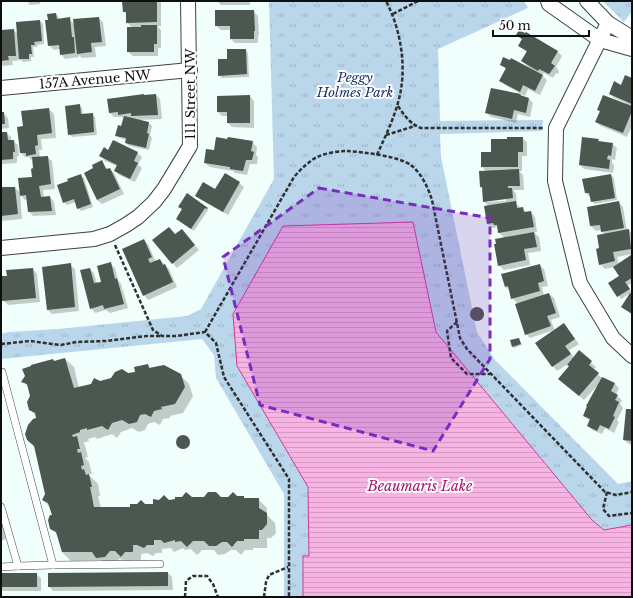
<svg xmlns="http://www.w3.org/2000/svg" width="633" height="598" font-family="'Libre Baskerville',serif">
	<defs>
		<pattern id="park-tufts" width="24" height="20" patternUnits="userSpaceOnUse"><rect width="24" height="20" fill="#b9d6ea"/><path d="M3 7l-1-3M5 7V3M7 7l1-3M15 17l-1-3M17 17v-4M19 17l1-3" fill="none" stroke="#9eb6c8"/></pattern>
		<pattern id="water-rules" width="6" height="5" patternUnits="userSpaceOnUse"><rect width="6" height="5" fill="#f7b4e3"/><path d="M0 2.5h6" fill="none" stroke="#d39ac2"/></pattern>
	</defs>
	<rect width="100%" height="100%" fill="#f0fffb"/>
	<!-- park -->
	<g fill="url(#park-tufts)">
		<path d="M 269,1 L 524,1 L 528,8 L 438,49 L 440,121 L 543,120 L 542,131 L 440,134 L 441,157 L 477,332 L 495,360 L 618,484 L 632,481 L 632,597 L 284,597 L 284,494 L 216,378 L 214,355 L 202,339 L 1,359 L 1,334 L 9,332 L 58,329 L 187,316 L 201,309 L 274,179 Z"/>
		<path d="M 603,1 L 632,1 L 632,11 L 624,22 Z"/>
	</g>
	<!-- water -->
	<path fill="url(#water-rules)" stroke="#cf3a9e" d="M 413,222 L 436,332 L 592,520 L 604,530 L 632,525 L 632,597 L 303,597 L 303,556 L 309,556 L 308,487 L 237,366 L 233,314 L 283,226 Z"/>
	<!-- shadow -->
	<g fill="#0003" fill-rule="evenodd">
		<path d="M 27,1 L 40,1 L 40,4 L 30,5 Z"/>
		<path d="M 140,1 L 161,1 L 161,26 L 157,26 L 161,30 L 161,48 L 158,48 L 158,56 L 133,56 L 128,52 L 133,28 L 127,23 L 127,15 L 124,12 L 123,3 L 140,2 Z"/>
		<path d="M 217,1 L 250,1 L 250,5 L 221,5 Z"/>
		<path d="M 253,11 L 258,16 L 259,35 L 258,35 L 258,43 L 235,43 L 231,39 L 231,30 L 221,30 L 216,26 Z"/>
		<path d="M 56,14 L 60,19 L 69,19 L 74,24 L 98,18 L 103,22 L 106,46 L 95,47 L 96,57 L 82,58 L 79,55 L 79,57 L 65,59 L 61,54 L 60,49 L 54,50 L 49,45 Z"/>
		<path d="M 40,21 L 43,24 L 44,44 L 37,45 L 37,47 L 33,47 L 34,57 L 31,57 L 31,61 L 23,62 L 21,60 L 12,61 L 13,65 L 1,66 L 1,31 L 13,30 L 18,34 Z"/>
		<path d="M 517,35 L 558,52 L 562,56 L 556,67 L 559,71 L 558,74 L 556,73 L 553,78 L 544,73 L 542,75 L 547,80 L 540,95 L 528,89 L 525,96 L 505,85 L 500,80 L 506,69 L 501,65 L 529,68 L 522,61 L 527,52 L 519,46 L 523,40 Z"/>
		<path d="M 245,50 L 248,53 L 249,77 L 222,78 L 219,75 L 228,60 Z"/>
		<path d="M 632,79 L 632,106 L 631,105 L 632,107 L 632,126 L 627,137 L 601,126 L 596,122 L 600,112 L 598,110 L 625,105 L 626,103 L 614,98 L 610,94 Z"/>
		<path d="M 156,95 L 160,99 L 162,119 L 137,120 L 149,123 L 152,126 L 150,135 L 152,138 L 149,150 L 129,146 L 126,143 L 127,140 L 119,138 L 117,135 L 122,127 L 124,119 L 122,117 L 114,117 L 110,113 L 108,99 Z"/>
		<path d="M 520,95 L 523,97 L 529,99 L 533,103 L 530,117 L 518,114 L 516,123 L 491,117 L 486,113 Z"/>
		<path d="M 250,96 L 254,101 L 254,128 L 232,127 L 228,123 L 228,116 L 222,116 L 218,112 Z"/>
		<path d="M 79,106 L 82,108 L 83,115 L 92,114 L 95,117 L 97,135 L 72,137 L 69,134 Z"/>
		<path d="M 49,109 L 54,114 L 56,138 L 41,139 L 42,150 L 39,150 L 40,158 L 47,157 L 52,161 L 55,189 L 43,190 L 44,198 L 50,197 L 54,202 L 56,215 L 33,216 L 29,211 L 28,200 L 25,200 L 20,194 L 22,219 L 1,221 L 1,188 L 15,188 L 21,193 L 33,177 L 34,169 L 33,159 L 31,160 L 29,157 L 25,157 L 21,153 L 24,127 Z"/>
		<path d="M 1,113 L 3,113 L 8,118 L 9,128 L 1,129 Z"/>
		<path d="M 1,133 L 6,133 L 11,137 L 11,141 L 13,141 L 18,145 L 19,156 L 17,156 L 17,163 L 2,164 L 1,163 Z"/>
		<path d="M 522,138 L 527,142 L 527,156 L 522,156 L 522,171 L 519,171 L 523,175 L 524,190 L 513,190 L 516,193 L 517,204 L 520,208 L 522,208 L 527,213 L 531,212 L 535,217 L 537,232 L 534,232 L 539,237 L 541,251 L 528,253 L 530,265 L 504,270 L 499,265 L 505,238 L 499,233 L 497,227 L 493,228 L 488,224 L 489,207 L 484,201 L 483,189 L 481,187 L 487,172 L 482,167 L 482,153 L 492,153 ZM 506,199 L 506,201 L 487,202 L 487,200 Z"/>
		<path d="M 598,140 L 601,142 L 612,144 L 617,148 L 615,160 L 612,159 L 612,163 L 614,165 L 613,173 L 584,169 L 580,165 Z"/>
		<path d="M 252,142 L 257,147 L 256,155 L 258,157 L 257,164 L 250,164 L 247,175 L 235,173 L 233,171 L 210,167 L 205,163 L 214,152 Z"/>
		<path d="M 109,151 L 137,153 L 142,157 L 138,165 L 142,168 L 135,182 L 119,175 L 115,170 L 117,166 L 105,161 L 101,156 Z"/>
		<path d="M 101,161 L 108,170 L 110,169 L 114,173 L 124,194 L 102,204 L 97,200 L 94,169 Z"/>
		<path d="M 611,175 L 614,178 L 617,200 L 595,204 L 592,201 L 591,195 L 589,196 L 586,193 Z"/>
		<path d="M 81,176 L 84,178 L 93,207 L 81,211 L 78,208 L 76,202 L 67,205 L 64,202 Z"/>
		<path d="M 239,183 L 244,187 L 228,215 L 201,200 L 196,195 Z"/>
		<path d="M 619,202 L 623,207 L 627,231 L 629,230 L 632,234 L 632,254 L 617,257 L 619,264 L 631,257 L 632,258 L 632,283 L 627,286 L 632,292 L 621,299 L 610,283 L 620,277 L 614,267 L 605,269 L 600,264 L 601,249 L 605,235 L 601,230 L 596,231 L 591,226 L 588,208 Z"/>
		<path d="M 206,207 L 208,210 L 194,231 L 177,219 Z"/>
		<path d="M 175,235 L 186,235 L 199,250 L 177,268 L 154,240 Z"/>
		<path d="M 144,240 L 148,244 L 156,262 L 160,260 L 169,269 L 177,287 L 148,300 L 144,295 Z"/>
		<path d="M 110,263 L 115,268 L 118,280 L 121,284 L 128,308 L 110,313 L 106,310 L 95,313 L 91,308 L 90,269 L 94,273 L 97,284 L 102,283 Z"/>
		<path d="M 70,265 L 75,269 L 79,311 L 52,314 L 48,310 Z"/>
		<path d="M 539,265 L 544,269 L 548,286 L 542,287 L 544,296 L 549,294 L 554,298 L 560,317 L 551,320 L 555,331 L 564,324 L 579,344 L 569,350 L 574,358 L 579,352 L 596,367 L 593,370 L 602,378 L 615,384 L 619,388 L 616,395 L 622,400 L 620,404 L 623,408 L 617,420 L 619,422 L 614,433 L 605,428 L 602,434 L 592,430 L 588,425 L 590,421 L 584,416 L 599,384 L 584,400 L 564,383 L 570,366 L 568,364 L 557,371 L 553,366 L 554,330 L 530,338 L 526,334 L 518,304 L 512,298 L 510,291 L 505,286 Z"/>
		<path d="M 33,269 L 37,274 L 40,302 L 8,305 L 3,300 L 8,277 Z"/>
		<circle cx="478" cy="315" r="6"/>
		<path d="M 519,339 L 522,345 L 514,348 L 513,346 Z"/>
		<path d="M 65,359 L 74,367 L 79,388 L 136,372 L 148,365 L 151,369 L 180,375 L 189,384 L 193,396 L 183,413 L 170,416 L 170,418 L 163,419 L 160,425 L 154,422 L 148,424 L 145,430 L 139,432 L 132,428 L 121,432 L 117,438 L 112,434 L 97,439 L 95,437 L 88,439 L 89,441 L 83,443 L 85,445 L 88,457 L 85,458 L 89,462 L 92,474 L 88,474 L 98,484 L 100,496 L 98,496 L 101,508 L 131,508 L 145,505 L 154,505 L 169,501 L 192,498 L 243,497 L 245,499 L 258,499 L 267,508 L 267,515 L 275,523 L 276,533 L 271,538 L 267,538 L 267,548 L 253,548 L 253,550 L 245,550 L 241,555 L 236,550 L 231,550 L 225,554 L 218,555 L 214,550 L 202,550 L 197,555 L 191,549 L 185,550 L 183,548 L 174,552 L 171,548 L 162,549 L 162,553 L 156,553 L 153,556 L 147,553 L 141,554 L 141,560 L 134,560 L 130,565 L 124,560 L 119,559 L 114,565 L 106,566 L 101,560 L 71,561 L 62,552 L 58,535 L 51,528 L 53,516 L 50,507 L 43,500 L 46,494 L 37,419 L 36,415 L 30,409 L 31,396 L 29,388 L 23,381 L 53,360 L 55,362 Z"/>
		<path d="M 632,410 L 632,445 L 629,444 L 624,440 Z"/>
		<circle cx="184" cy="443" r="6"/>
		<path d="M 1,514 L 8,538 L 1,541 Z"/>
		<path d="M 168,573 L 172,577 L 173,590 L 53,591 L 49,586 Z"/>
		<path d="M 1,574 L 36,574 L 41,578 L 41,591 L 1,591 Z"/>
	</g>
	<!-- building -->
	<g fill="#4b574f">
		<path d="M 157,1 L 157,22 L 126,23 L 126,12 L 123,12 L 122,2 Z"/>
		<path d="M 215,10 L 254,10 L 255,31 L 254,31 L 254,39 L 230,39 L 230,26 L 215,26 Z"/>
		<path d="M 56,13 L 57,19 L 70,17 L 72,37 L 74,37 L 75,53 L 60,55 L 59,45 L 48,46 L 45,20 L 48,20 L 47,14 Z"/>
		<path d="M 99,17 L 102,42 L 91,43 L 92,52 L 77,54 L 73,19 Z"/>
		<path d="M 40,20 L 42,41 L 34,42 L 35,45 L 31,45 L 32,54 L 29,54 L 29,59 L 19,59 L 16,22 Z"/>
		<path d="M 141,25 L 157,25 L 157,44 L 154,44 L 154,52 L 127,52 L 127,27 L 141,27 Z"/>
		<path d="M 14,29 L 16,56 L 8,56 L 9,60 L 1,61 L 1,30 Z"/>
		<path d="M 519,30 L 525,33 L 526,32 L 558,51 L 551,63 L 555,66 L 549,74 L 539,69 L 538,71 L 521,61 L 527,51 L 518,46 L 522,39 L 516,35 Z"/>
		<path d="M 227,49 L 246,49 L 247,74 L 218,76 L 218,59 L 227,59 Z"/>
		<path d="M 503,57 L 510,60 L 511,58 L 543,75 L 535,91 L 523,85 L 520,92 L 499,81 L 506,68 L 500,65 Z"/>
		<path d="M 625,75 L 632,78 L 632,104 L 609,94 L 614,81 L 621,85 Z"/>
		<path d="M 491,88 L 521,94 L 520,95 L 529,98 L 526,113 L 514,110 L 512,119 L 485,113 Z"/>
		<path d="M 144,94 L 144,95 L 156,94 L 158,115 L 131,116 L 131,113 L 118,115 L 118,112 L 109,113 L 107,99 Z"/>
		<path d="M 250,95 L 250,123 L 227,123 L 227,112 L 217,112 L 217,96 Z"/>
		<path d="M 603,95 L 632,106 L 632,111 L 623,133 L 595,122 L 600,111 L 597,110 Z"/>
		<path d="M 80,104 L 81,114 L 93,113 L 94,132 L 68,135 L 65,106 Z"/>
		<path d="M 49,108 L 52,133 L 37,135 L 38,145 L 35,146 L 36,154 L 26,156 L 26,153 L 20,153 L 17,127 L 23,126 L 21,111 Z"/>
		<path d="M 1,112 L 4,112 L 5,124 L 1,124 Z"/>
		<path d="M 124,116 L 149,122 L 147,133 L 149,134 L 146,148 L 125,143 L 126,138 L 115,136 L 118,125 L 121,126 Z"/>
		<path d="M 1,132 L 7,132 L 8,140 L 14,140 L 15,152 L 13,152 L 13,159 L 1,160 Z"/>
		<path d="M 216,137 L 227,139 L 228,137 L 253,141 L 251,151 L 254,152 L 252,160 L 246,160 L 243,171 L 230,169 L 230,167 L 204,163 L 206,149 L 214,150 Z"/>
		<path d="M 507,137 L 523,137 L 523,152 L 518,152 L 518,167 L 481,167 L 481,152 L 491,152 L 491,139 L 507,139 Z"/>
		<path d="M 582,137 L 599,139 L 598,141 L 613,143 L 611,156 L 608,155 L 607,159 L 610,160 L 609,169 L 579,165 Z"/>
		<path d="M 113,140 L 138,152 L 134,161 L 138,163 L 130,179 L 114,171 L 117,165 L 99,156 L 104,147 L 108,150 Z"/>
		<path d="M 48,156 L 51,184 L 39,186 L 41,197 L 50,196 L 52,211 L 28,212 L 26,195 L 20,196 L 18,178 L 32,177 L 31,169 L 33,168 L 32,157 Z"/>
		<path d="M 102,160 L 106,169 L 110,168 L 120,189 L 97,200 L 84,173 L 93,168 L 92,165 Z"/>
		<path d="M 519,169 L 520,186 L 508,186 L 508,188 L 512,188 L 513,198 L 483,202 L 482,187 L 480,187 L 479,171 Z"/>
		<path d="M 225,173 L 240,182 L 223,212 L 195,196 L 203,182 L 215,189 Z"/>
		<path d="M 81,174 L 91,204 L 77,209 L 74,199 L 63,203 L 57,185 L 68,181 L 67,179 Z"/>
		<path d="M 611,174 L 615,198 L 591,202 L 589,193 L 585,193 L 582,179 Z"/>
		<path d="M 1,187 L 15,187 L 18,214 L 1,216 Z"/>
		<path d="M 187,193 L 208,208 L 207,209 L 205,208 L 191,229 L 176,219 L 182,209 L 178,207 Z"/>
		<path d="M 516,201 L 517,208 L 523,207 L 524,212 L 531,211 L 534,227 L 498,233 L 497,225 L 494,225 L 493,223 L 487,224 L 484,206 Z"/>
		<path d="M 619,201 L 624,228 L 601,232 L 600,225 L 590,226 L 587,207 Z"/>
		<path d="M 169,227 L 175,234 L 182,229 L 195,245 L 172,264 L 152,240 Z"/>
		<path d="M 629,229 L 631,249 L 613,252 L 615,261 L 599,265 L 596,249 L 599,248 L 597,235 Z"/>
		<path d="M 534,232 L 537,247 L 524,249 L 526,260 L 498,266 L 494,244 L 496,244 L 495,239 Z"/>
		<path d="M 144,239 L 152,257 L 148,259 L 150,263 L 160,259 L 163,265 L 165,264 L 173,282 L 143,296 L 122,249 Z"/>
		<path d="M 631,255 L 632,278 L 625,282 L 630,289 L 617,297 L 608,283 L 619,276 L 613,267 Z"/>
		<path d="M 111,262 L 115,279 L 117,278 L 124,304 L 104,309 L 103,305 L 90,309 L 80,270 L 90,268 L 94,283 L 101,282 L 97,266 Z"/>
		<path d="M 71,263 L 75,307 L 47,310 L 42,267 Z"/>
		<path d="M 540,264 L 544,281 L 538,283 L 540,291 L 511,299 L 508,286 L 505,287 L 501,274 Z"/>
		<path d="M 33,268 L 36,298 L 2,301 L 1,276 L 7,276 L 6,270 Z"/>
		<path d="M 549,293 L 556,313 L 547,316 L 551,326 L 525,335 L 515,304 Z"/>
		<path d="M 630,293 L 632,294 L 632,314 L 621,307 Z"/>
		<circle cx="477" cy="314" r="7"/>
		<path d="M 564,323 L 575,339 L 565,346 L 571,354 L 552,367 L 535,343 Z"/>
		<path d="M 519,338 L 521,344 L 512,347 L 510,340 Z"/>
		<path d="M 579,350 L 592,361 L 589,365 L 599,373 L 579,396 L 558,379 L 569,366 L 567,365 Z"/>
		<path d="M 65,358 L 74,388 L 91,384 L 94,378 L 100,381 L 111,378 L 115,372 L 122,369 L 128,373 L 135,372 L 134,367 L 148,364 L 149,368 L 164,365 L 181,374 L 185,387 L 175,404 L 161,407 L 162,409 L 154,411 L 151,417 L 145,414 L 140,415 L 137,422 L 129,424 L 122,420 L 112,423 L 108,430 L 102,426 L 87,430 L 87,428 L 80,430 L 80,432 L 72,435 L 73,437 L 77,436 L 80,449 L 77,449 L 78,453 L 81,452 L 84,465 L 81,466 L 82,470 L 84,469 L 86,475 L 89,474 L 92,487 L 90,487 L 94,507 L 130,507 L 130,504 L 137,504 L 141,500 L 145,504 L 153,504 L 153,499 L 159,500 L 164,495 L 169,500 L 175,499 L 175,497 L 182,497 L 186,492 L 192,497 L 204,497 L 208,492 L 216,492 L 221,497 L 228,497 L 233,492 L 237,496 L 244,496 L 244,498 L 259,498 L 259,508 L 267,513 L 267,524 L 262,530 L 259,530 L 259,539 L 244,539 L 244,541 L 237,541 L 232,547 L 227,542 L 222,542 L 216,546 L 209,546 L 204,541 L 193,541 L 187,547 L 181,541 L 175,542 L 175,540 L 164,543 L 161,540 L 154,540 L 154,545 L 147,545 L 144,548 L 137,545 L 133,545 L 133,552 L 125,552 L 121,557 L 115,551 L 110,551 L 105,557 L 96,558 L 92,552 L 62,552 L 56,532 L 50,529 L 48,520 L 50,515 L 52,515 L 48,503 L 42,500 L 45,494 L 34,446 L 27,440 L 25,434 L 28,425 L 33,419 L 36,418 L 35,413 L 29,410 L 27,402 L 30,396 L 27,384 L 21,382 L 25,376 L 22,369 L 31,366 L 31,365 L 53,359 L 54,361 Z"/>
		<path d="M 602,377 L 615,383 L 611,391 L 618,395 L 615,400 L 619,402 L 613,416 L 615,417 L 609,429 L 600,425 L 597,431 L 587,426 L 590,419 L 583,416 L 587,406 L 586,406 Z"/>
		<path d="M 626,409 L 632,409 L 632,441 L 623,440 Z"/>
		<circle cx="183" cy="442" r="7"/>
		<path d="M 168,572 L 168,586 L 48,587 L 48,573 Z"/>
		<rect x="1" y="573" width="36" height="14"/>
	</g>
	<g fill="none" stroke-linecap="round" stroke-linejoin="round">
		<!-- lane casing -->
		<g stroke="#414141" stroke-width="8">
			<g id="lane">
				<path d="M 1,372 L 2,372 L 53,565 L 160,564"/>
				<path d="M 1,507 L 18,566 L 53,565"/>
				<path d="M 1,567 L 18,566"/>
			</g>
		</g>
		<!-- street casing -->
		<g stroke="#414141" stroke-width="16">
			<g id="street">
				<path d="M 548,1 L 549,4 L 600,40 L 632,49"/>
				<path d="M 587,1 L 608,23 L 632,38"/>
				<path d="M 608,23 L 556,128 L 555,181 L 580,283 L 613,338 L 632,356"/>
				<path d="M 1,88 L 190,70"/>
				<path d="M 1,248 L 94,239 L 110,234 L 126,225 L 138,217 L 154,202 L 164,189 L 190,146 L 188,1"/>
			</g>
		</g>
		<!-- path -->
		<g stroke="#303030" stroke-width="2.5" stroke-dasharray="4 2" stroke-linecap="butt">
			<path d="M 393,14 L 418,1"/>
			<path d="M 398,106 C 404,115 410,124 421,128 L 543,128"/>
			<path d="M 386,135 L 415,126"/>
			<path d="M 377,155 C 384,139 392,123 397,106 C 408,72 402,32 386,1"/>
			<path d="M 115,245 L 153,330 L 162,336 L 176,336 L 205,332 L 216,343 L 224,377 L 289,479 L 289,597"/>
			<path d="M 457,322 L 447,331 L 451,358 L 467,374 L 490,374"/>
			<path d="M 205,332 L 294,177 C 301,169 308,162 317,157 C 326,153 338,151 347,151 C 363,152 400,156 412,166 C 422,174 428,188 432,200 L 460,338 L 467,349 L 605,492 L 616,495 L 632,492"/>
			<path d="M 1,344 L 30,341 L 61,345 L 76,342 L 106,341 L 147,336 L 161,336"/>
			<path d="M 607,492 L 603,509 L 609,516 L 632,513"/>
			<path d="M 185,597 L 186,581 L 193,576 L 207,576 L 213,584 L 218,597"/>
			<path d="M 264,597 L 266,582 L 269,575 L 288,567"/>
		</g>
		<!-- lane -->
		<use href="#lane" stroke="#fff" stroke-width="7"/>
		<!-- street -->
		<use href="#street" stroke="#fff" stroke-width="14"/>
	</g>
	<!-- marked area -->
	<path fill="#7b2cbf" fill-opacity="0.2" stroke="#7b2cbf" stroke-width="3" stroke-dasharray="8 5" stroke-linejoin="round" d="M 319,188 L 490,218 L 490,359 L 433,451 L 260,405 L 223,257 Z"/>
	<g text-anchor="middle" stroke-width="4" stroke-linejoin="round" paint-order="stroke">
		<!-- park labels -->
		<g font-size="13" font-style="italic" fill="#1e3267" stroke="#fff">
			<text x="355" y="82">Peggy<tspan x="355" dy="15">Holmes Park</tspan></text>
		</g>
		<!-- street labels -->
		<g font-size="13" fill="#0e0e0e" stroke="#fff">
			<text transform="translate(95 79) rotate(-5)" y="5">157A Avenue NW</text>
			<text transform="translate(190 94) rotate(-90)" y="5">111 Street NW</text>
		</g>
		<!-- water labels -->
		<g font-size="14" font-style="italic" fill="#a2166f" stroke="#fff">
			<text x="420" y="491">Beaumaris Lake</text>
		</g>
	</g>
	<!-- border -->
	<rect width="633" height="598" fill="none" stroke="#0e0e0e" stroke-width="4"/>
	<!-- scale -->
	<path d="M493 30v6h96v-6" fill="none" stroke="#0e0e0e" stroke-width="2"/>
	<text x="499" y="30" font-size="12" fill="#0e0e0e" stroke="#ffffff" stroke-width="3" paint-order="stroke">50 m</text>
</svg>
